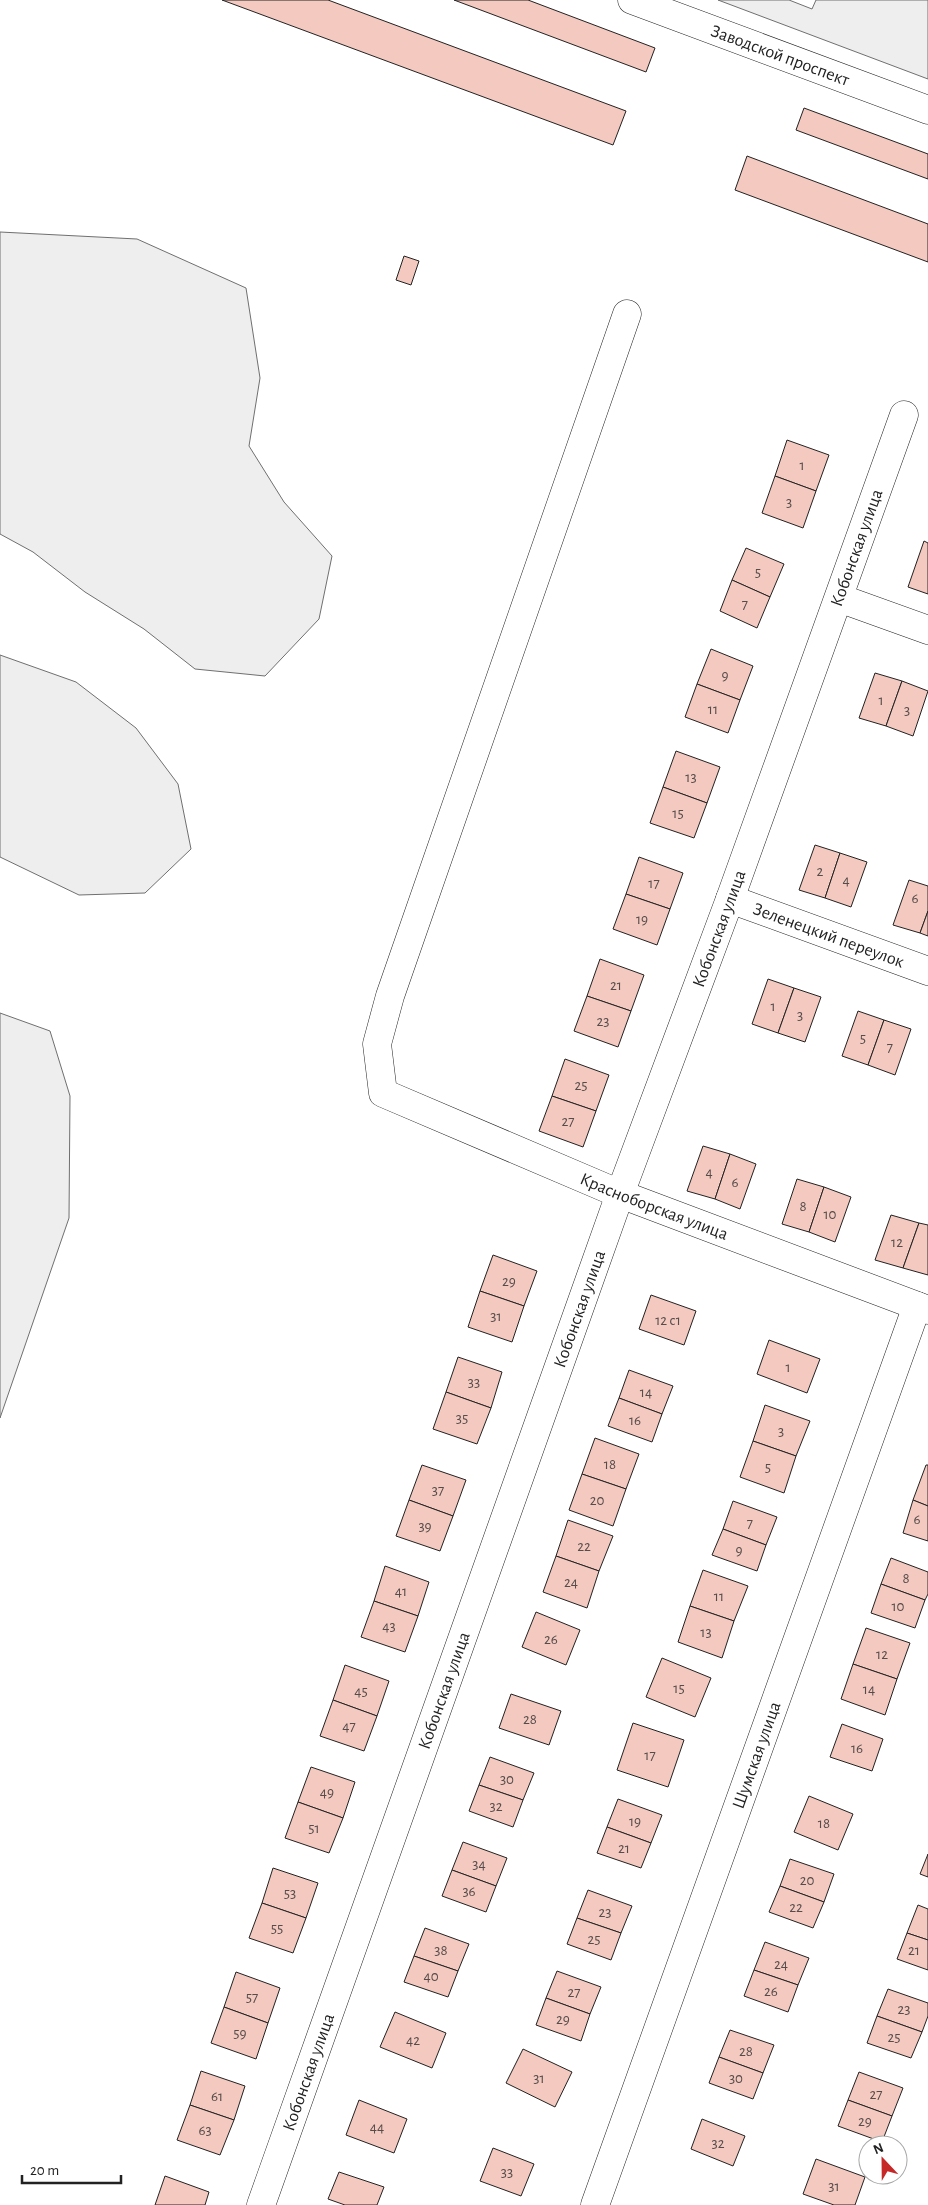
<svg xmlns="http://www.w3.org/2000/svg" width="928" height="2205" font-family="'Alegreya Sans',sans-serif">
	<rect width="100%" height="100%" fill="#fff"/>
	<!-- green -->
	<g fill="#eee" stroke="#6f6f6f">
		<path d="M 718,0 L 789,0 L 812,9 L 816,0 L 928,0 L 928,79 Z"/>
		<path d="M 0,232 L 137,239 L 246,288 L 260,378 L 249,446 L 284,502 L 332,556 L 319,619 L 265,676 L 195,669 L 144,629 L 85,592 L 33,552 L 0,534 Z"/>
		<path d="M 0,655 L 76,682 L 136,728 L 178,784 L 191,849 L 145,893 L 79,895 L 0,857 Z"/>
		<path d="M 0,1013 L 50,1031 L 70,1096 L 69,1218 L 0,1418 Z"/>
	</g>
	<!-- building -->
	<g fill="#f3c9c0" stroke="#222">
		<path d="M 222,0 L 328,0 L 626,111 L 613,145 Z"/>
		<path d="M 454,0 L 528,0 L 655,48 L 646,72 Z"/>
		<path d="M 804,108 L 928,154 L 928,179 L 796,130 Z"/>
		<path d="M 747,156 L 928,224 L 928,262 L 735,190 Z"/>
		<path d="M 404,256 L 419,261 L 411,285 L 396,280 Z"/>
		<path d="M 787,440 L 829,455 L 816,491 L 775,476 Z"/>
		<path d="M 775,476 L 816,491 L 803,528 L 762,513 Z"/>
		<path d="M 924,541 L 928,543 L 928,594 L 908,587 Z"/>
		<path d="M 746,548 L 784,564 L 770,597 L 732,580 Z"/>
		<path d="M 732,580 L 770,597 L 757,628 L 720,611 Z"/>
		<path d="M 711,649 L 753,666 L 740,700 L 697,684 Z"/>
		<path d="M 875,673 L 902,681 L 886,726 L 859,718 Z"/>
		<path d="M 902,681 L 928,691 L 913,736 L 886,726 Z"/>
		<path d="M 697,684 L 740,700 L 728,733 L 685,717 Z"/>
		<path d="M 676,751 L 720,767 L 707,803 L 663,787 Z"/>
		<path d="M 663,787 L 707,803 L 694,838 L 650,823 Z"/>
		<path d="M 815,845 L 840,853 L 825,898 L 799,890 Z"/>
		<path d="M 840,853 L 867,862 L 851,907 L 825,898 Z"/>
		<path d="M 639,857 L 683,873 L 670,909 L 626,894 Z"/>
		<path d="M 909,880 L 928,886 L 928,911 L 920,933 L 893,925 Z"/>
		<path d="M 626,894 L 670,909 L 657,945 L 613,929 Z"/>
		<path d="M 928,911 L 928,936 L 920,933 Z"/>
		<path d="M 600,959 L 644,975 L 631,1011 L 587,996 Z"/>
		<path d="M 768,979 L 794,988 L 778,1033 L 752,1024 Z"/>
		<path d="M 794,988 L 821,997 L 805,1042 L 778,1033 Z"/>
		<path d="M 587,996 L 631,1011 L 618,1047 L 574,1031 Z"/>
		<path d="M 858,1011 L 884,1020 L 868,1065 L 842,1056 Z"/>
		<path d="M 884,1020 L 911,1029 L 895,1075 L 868,1065 Z"/>
		<path d="M 565,1059 L 609,1075 L 596,1111 L 552,1096 Z"/>
		<path d="M 552,1096 L 596,1111 L 583,1147 L 539,1131 Z"/>
		<path d="M 703,1146 L 730,1154 L 715,1199 L 687,1191 Z"/>
		<path d="M 730,1154 L 756,1164 L 740,1209 L 715,1199 Z"/>
		<path d="M 797,1179 L 824,1187 L 809,1232 L 782,1224 Z"/>
		<path d="M 824,1187 L 851,1197 L 835,1242 L 809,1232 Z"/>
		<path d="M 891,1215 L 919,1223 L 903,1268 L 875,1260 Z"/>
		<path d="M 919,1223 L 928,1225 L 928,1275 L 903,1268 Z"/>
		<path d="M 493,1255 L 537,1271 L 524,1306 L 480,1291 Z"/>
		<path d="M 480,1291 L 524,1306 L 512,1342 L 468,1327 Z"/>
		<path d="M 651,1295 L 696,1311 L 684,1345 L 639,1329 Z"/>
		<path d="M 769,1340 L 820,1359 L 807,1393 L 757,1374 Z"/>
		<path d="M 458,1357 L 502,1372 L 491,1408 L 446,1392 Z"/>
		<path d="M 629,1370 L 673,1386 L 662,1414 L 619,1398 Z"/>
		<path d="M 446,1392 L 491,1408 L 477,1444 L 433,1429 Z"/>
		<path d="M 619,1398 L 662,1414 L 652,1442 L 608,1426 Z"/>
		<path d="M 765,1405 L 810,1421 L 796,1456 L 753,1441 Z"/>
		<path d="M 595,1438 L 639,1454 L 626,1489 L 582,1474 Z"/>
		<path d="M 753,1441 L 796,1456 L 784,1493 L 740,1477 Z"/>
		<path d="M 422,1465 L 466,1480 L 453,1516 L 409,1500 Z"/>
		<path d="M 926,1465 L 928,1465 L 928,1506 L 913,1500 Z"/>
		<path d="M 582,1474 L 626,1489 L 613,1526 L 569,1510 Z"/>
		<path d="M 409,1500 L 453,1516 L 440,1551 L 396,1536 Z"/>
		<path d="M 913,1500 L 928,1506 L 928,1541 L 903,1533 Z"/>
		<path d="M 733,1501 L 777,1517 L 766,1545 L 723,1529 Z"/>
		<path d="M 568,1520 L 613,1536 L 599,1571 L 556,1556 Z"/>
		<path d="M 723,1529 L 766,1545 L 757,1571 L 712,1555 Z"/>
		<path d="M 556,1556 L 599,1571 L 587,1608 L 543,1592 Z"/>
		<path d="M 891,1558 L 928,1572 L 928,1594 L 925,1600 L 881,1584 Z"/>
		<path d="M 385,1566 L 429,1582 L 418,1616 L 374,1601 Z"/>
		<path d="M 703,1570 L 748,1586 L 734,1621 L 690,1606 Z"/>
		<path d="M 881,1584 L 925,1600 L 915,1628 L 871,1613 Z"/>
		<path d="M 374,1601 L 418,1616 L 405,1652 L 361,1637 Z"/>
		<path d="M 690,1606 L 734,1621 L 722,1658 L 678,1642 Z"/>
		<path d="M 536,1612 L 580,1630 L 566,1665 L 522,1647 Z"/>
		<path d="M 866,1628 L 910,1643 L 897,1679 L 853,1664 Z"/>
		<path d="M 662,1658 L 711,1678 L 695,1717 L 646,1697 Z"/>
		<path d="M 853,1664 L 897,1679 L 885,1715 L 841,1699 Z"/>
		<path d="M 345,1665 L 389,1681 L 377,1716 L 333,1700 Z"/>
		<path d="M 511,1694 L 561,1711 L 549,1745 L 499,1728 Z"/>
		<path d="M 333,1700 L 377,1716 L 364,1751 L 320,1736 Z"/>
		<path d="M 633,1723 L 684,1740 L 668,1787 L 617,1770 Z"/>
		<path d="M 842,1724 L 883,1739 L 872,1771 L 830,1757 Z"/>
		<path d="M 490,1757 L 534,1773 L 523,1800 L 479,1785 Z"/>
		<path d="M 311,1767 L 355,1782 L 343,1818 L 298,1802 Z"/>
		<path d="M 479,1785 L 523,1800 L 513,1827 L 469,1811 Z"/>
		<path d="M 809,1796 L 853,1814 L 838,1850 L 794,1832 Z"/>
		<path d="M 618,1799 L 662,1815 L 651,1843 L 607,1827 Z"/>
		<path d="M 298,1802 L 343,1818 L 329,1853 L 285,1838 Z"/>
		<path d="M 607,1827 L 651,1843 L 641,1868 L 597,1853 Z"/>
		<path d="M 463,1842 L 507,1858 L 496,1886 L 452,1870 Z"/>
		<path d="M 928,1854 L 928,1877 L 920,1874 Z"/>
		<path d="M 790,1859 L 834,1874 L 824,1902 L 780,1886 Z"/>
		<path d="M 273,1868 L 318,1883 L 306,1918 L 262,1903 Z"/>
		<path d="M 452,1870 L 496,1886 L 486,1912 L 442,1896 Z"/>
		<path d="M 780,1886 L 824,1902 L 813,1928 L 769,1912 Z"/>
		<path d="M 588,1890 L 632,1906 L 621,1933 L 577,1918 Z"/>
		<path d="M 262,1903 L 306,1918 L 293,1953 L 249,1938 Z"/>
		<path d="M 918,1905 L 928,1909 L 928,1940 L 907,1933 Z"/>
		<path d="M 577,1918 L 621,1933 L 611,1960 L 567,1944 Z"/>
		<path d="M 425,1928 L 469,1944 L 458,1971 L 414,1956 Z"/>
		<path d="M 907,1933 L 928,1940 L 928,1970 L 897,1959 Z"/>
		<path d="M 765,1942 L 809,1958 L 798,1985 L 754,1970 Z"/>
		<path d="M 414,1956 L 458,1971 L 448,1997 L 404,1982 Z"/>
		<path d="M 754,1970 L 798,1985 L 788,2012 L 744,1996 Z"/>
		<path d="M 557,1971 L 601,1987 L 590,2014 L 546,1998 Z"/>
		<path d="M 236,1972 L 280,1988 L 268,2023 L 224,2007 Z"/>
		<path d="M 888,1989 L 928,2003 L 928,2016 L 922,2032 L 877,2016 Z"/>
		<path d="M 546,1998 L 590,2014 L 581,2041 L 536,2025 Z"/>
		<path d="M 224,2007 L 268,2023 L 256,2059 L 211,2043 Z"/>
		<path d="M 395,2012 L 446,2033 L 432,2068 L 380,2047 Z"/>
		<path d="M 877,2016 L 922,2032 L 911,2058 L 867,2043 Z"/>
		<path d="M 730,2030 L 774,2045 L 763,2073 L 719,2057 Z"/>
		<path d="M 523,2049 L 572,2072 L 555,2107 L 506,2083 Z"/>
		<path d="M 719,2057 L 763,2073 L 753,2099 L 709,2083 Z"/>
		<path d="M 201,2071 L 245,2086 L 234,2120 L 190,2105 Z"/>
		<path d="M 859,2072 L 903,2088 L 892,2116 L 848,2100 Z"/>
		<path d="M 359,2100 L 407,2119 L 394,2153 L 346,2135 Z"/>
		<path d="M 848,2100 L 892,2116 L 882,2142 L 838,2126 Z"/>
		<path d="M 190,2105 L 234,2120 L 220,2155 L 177,2140 Z"/>
		<path d="M 702,2119 L 745,2136 L 733,2166 L 691,2149 Z"/>
		<path d="M 493,2148 L 534,2164 L 521,2196 L 480,2181 Z"/>
		<path d="M 816,2159 L 865,2177 L 855,2205 L 834,2205 L 803,2194 Z"/>
		<path d="M 339,2172 L 384,2187 L 377,2205 L 345,2205 L 328,2199 Z"/>
		<path d="M 165,2176 L 209,2192 L 205,2205 L 155,2205 Z"/>
	</g>
	<g fill="none" stroke-linecap="round" stroke-linejoin="round">
		<!-- street casing -->
		<g stroke="#222" stroke-width="29">
			<g id="street">
				<path id="s1" d="M 627,314 L 390,996 L 377,1044 L 383,1093 L 620,1194 L 928,1310"/>
				<path d="M 839,598 L 928,630"/>
				<path id="s2" d="M 730,899 L 928,971"/>
				<path id="s3" d="M 261,2205 L 620,1194 L 730,899 L 904,415"/>
				<path id="s4" d="M 595,2205 L 917,1306"/>
			</g>
		</g>
		<!-- primary casing -->
		<g stroke="#222" stroke-width="29">
			<g id="primary">
				<path id="s5" d="M 632,0 L 928,110"/>
			</g>
		</g>
		<!-- street -->
		<use href="#street" stroke="#fff" stroke-width="28"/>
		<!-- primary -->
		<use href="#primary" stroke="#fff" stroke-width="28"/>
	</g>
	<g text-anchor="middle" stroke-width="4" stroke-linejoin="round" paint-order="stroke">
		<!-- number labels -->
		<g font-size="15" fill="#564c4a">
			<text x="802" y="470">1</text>
			<text x="789" y="507">3</text>
			<text x="758" y="577">5</text>
			<text x="745" y="609">7</text>
			<text x="725" y="680">9</text>
			<text x="881" y="705">1</text>
			<text x="713" y="714">11</text>
			<text x="907" y="715">3</text>
			<text x="691" y="782">13</text>
			<text x="678" y="818">15</text>
			<text x="820" y="876">2</text>
			<text x="846" y="885">4</text>
			<text x="654" y="888">17</text>
			<text x="915" y="903">6</text>
			<text x="642" y="924">19</text>
			<text x="616" y="990">21</text>
			<text x="773" y="1011">1</text>
			<text x="800" y="1020">3</text>
			<text x="603" y="1026">23</text>
			<text x="863" y="1043">5</text>
			<text x="890" y="1052">7</text>
			<text x="581" y="1090">25</text>
			<text x="568" y="1126">27</text>
			<text x="709" y="1177">4</text>
			<text x="735" y="1187">6</text>
			<text x="803" y="1211">8</text>
			<text x="830" y="1219">10</text>
			<text x="897" y="1247">12</text>
			<text x="509" y="1286">29</text>
			<text x="496" y="1321">31</text>
			<text x="668" y="1325">12 с1</text>
			<text x="788" y="1372">1</text>
			<text x="474" y="1387">33</text>
			<text x="646" y="1397">14</text>
			<text x="462" y="1423">35</text>
			<text x="635" y="1425">16</text>
			<text x="781" y="1436">3</text>
			<text x="610" y="1469">18</text>
			<text x="768" y="1472">5</text>
			<text x="438" y="1495">37</text>
			<text x="597" y="1505">20</text>
			<text x="917" y="1524">6</text>
			<text x="750" y="1528">7</text>
			<text x="425" y="1531">39</text>
			<text x="584" y="1551">22</text>
			<text x="739" y="1555">9</text>
			<text x="906" y="1583">8</text>
			<text x="571" y="1587">24</text>
			<text x="401" y="1596">41</text>
			<text x="719" y="1601">11</text>
			<text x="898" y="1611">10</text>
			<text x="389" y="1631">43</text>
			<text x="706" y="1637">13</text>
			<text x="551" y="1644">26</text>
			<text x="882" y="1659">12</text>
			<text x="679" y="1693">15</text>
			<text x="869" y="1694">14</text>
			<text x="361" y="1696">45</text>
			<text x="530" y="1724">28</text>
			<text x="349" y="1731">47</text>
			<text x="857" y="1753">16</text>
			<text x="650" y="1760">17</text>
			<text x="507" y="1784">30</text>
			<text x="327" y="1797">49</text>
			<text x="496" y="1811">32</text>
			<text x="635" y="1826">19</text>
			<text x="824" y="1828">18</text>
			<text x="314" y="1833">51</text>
			<text x="624" y="1853">21</text>
			<text x="479" y="1869">34</text>
			<text x="807" y="1885">20</text>
			<text x="469" y="1896">36</text>
			<text x="290" y="1898">53</text>
			<text x="796" y="1912">22</text>
			<text x="605" y="1917">23</text>
			<text x="277" y="1933">55</text>
			<text x="594" y="1944">25</text>
			<text x="441" y="1955">38</text>
			<text x="914" y="1955">21</text>
			<text x="781" y="1969">24</text>
			<text x="431" y="1981">40</text>
			<text x="771" y="1996">26</text>
			<text x="574" y="1997">27</text>
			<text x="252" y="2002">57</text>
			<text x="904" y="2014">23</text>
			<text x="563" y="2024">29</text>
			<text x="240" y="2038">59</text>
			<text x="894" y="2042">25</text>
			<text x="413" y="2045">42</text>
			<text x="746" y="2056">28</text>
			<text x="539" y="2083">31</text>
			<text x="736" y="2083">30</text>
			<text x="876" y="2099">27</text>
			<text x="217" y="2101">61</text>
			<text x="865" y="2126">29</text>
			<text x="377" y="2132">44</text>
			<text x="205" y="2135">63</text>
			<text x="718" y="2148">32</text>
			<text x="507" y="2177">33</text>
			<text x="834" y="2191">31</text>
		</g>
		<!-- street labels -->
		<g font-size="18" fill="#222" stroke="#fff">
			<text dy="6" stroke="none"><textPath href="#s5" startOffset="158">Заводской проспект</textPath></text>
			<text dy="6" stroke="none"><textPath href="#s3" startOffset="1761">Кобонская улица</textPath></text>
			<text dy="6" stroke="none"><textPath href="#s3" startOffset="1356">Кобонская улица</textPath></text>
			<text dy="6" stroke="none"><textPath href="#s2" startOffset="105">Зеленецкий переулок</textPath></text>
			<text dy="6" stroke="none"><textPath href="#s1" startOffset="1115">Красноборская улица</textPath></text>
			<text dy="6" stroke="none"><textPath href="#s3" startOffset="951">Кобонская улица</textPath></text>
			<text dy="6" stroke="none"><textPath href="#s3" startOffset="546">Кобонская улица</textPath></text>
			<text dy="6" stroke="none"><textPath href="#s4" startOffset="478">Шумская улица</textPath></text>
			<text dy="6" stroke="none"><textPath href="#s3" startOffset="141">Кобонская улица</textPath></text>
		</g>
	</g>
	<!-- north arrow -->
	<g transform="translate(883 2160) rotate(338)"><circle r="24" fill="#ffffff" stroke="#a7a7a7"/>
	<path d="M0-4L9 19L0 12L-9 19Z" fill="#c62828"/>
	<text y="-8" font-size="14" font-weight="bold" text-anchor="middle" fill="#222222">N</text>
	</g>
	<!-- scale -->
	<path d="M22 2175v8h99v-8" fill="none" stroke="#222222" stroke-width="2.5"/>
	<text x="30" y="2175" font-size="15" fill="#222222" stroke="#ffffff" stroke-width="4" paint-order="stroke">20 m</text>
</svg>
